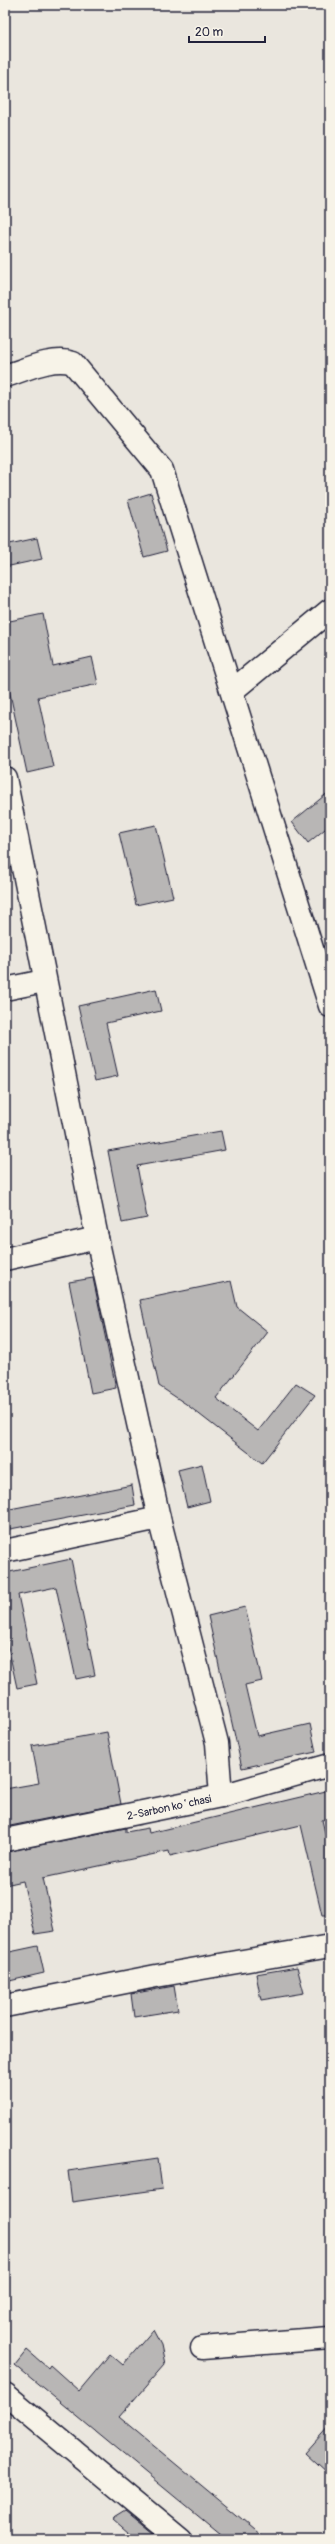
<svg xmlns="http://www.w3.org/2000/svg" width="335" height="2544" font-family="Pangolin,sans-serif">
	<rect width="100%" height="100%" fill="#eae6de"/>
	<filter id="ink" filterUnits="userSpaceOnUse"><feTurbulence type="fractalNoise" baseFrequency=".025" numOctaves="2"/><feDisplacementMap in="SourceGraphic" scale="8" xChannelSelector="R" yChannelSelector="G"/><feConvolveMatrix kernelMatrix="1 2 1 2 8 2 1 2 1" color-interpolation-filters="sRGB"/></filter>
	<g filter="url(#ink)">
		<!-- building -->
		<g fill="#b8b6b5" stroke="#22223b">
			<path d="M 151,493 L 167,551 L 144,557 L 128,500 Z"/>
			<path d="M 37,538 L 42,559 L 5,567 L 5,545 Z"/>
			<path d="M 43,614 L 53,666 L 92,657 L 98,684 L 38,697 L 53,767 L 27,773 L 5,670 L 5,622 Z"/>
			<path d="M 330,791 L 330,825 L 308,843 L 292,822 Z"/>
			<path d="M 156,825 L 173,897 L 136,905 L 119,833 Z"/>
			<path d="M 156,989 L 161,1011 L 106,1023 L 118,1076 L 95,1081 L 78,1006 Z"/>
			<path d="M 221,1131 L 225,1150 L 137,1166 L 147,1218 L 122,1223 L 108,1151 Z"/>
			<path d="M 93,1278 L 116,1388 L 91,1393 L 69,1282 Z"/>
			<path d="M 231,1281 L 237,1307 L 268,1332 L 216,1398 L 258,1431 L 296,1383 L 315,1395 L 262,1463 L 186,1404 L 159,1386 L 140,1300 Z"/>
			<path d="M 202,1464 L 210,1501 L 187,1507 L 178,1470 Z"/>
			<path d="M 132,1485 L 135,1505 L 5,1530 L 5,1510 Z"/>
			<path d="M 71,1559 L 95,1675 L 76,1679 L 56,1587 L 18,1595 L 37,1684 L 17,1688 L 5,1633 L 5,1573 Z"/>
			<path d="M 245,1607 L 262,1681 L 245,1685 L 257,1736 L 310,1724 L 316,1752 L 242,1768 L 208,1616 Z"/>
			<path d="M 107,1732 L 121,1804 L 5,1827 L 5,1789 L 39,1783 L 32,1746 Z"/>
			<path d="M 330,1790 L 330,1818 L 322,1820 L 330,1855 L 330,1915 L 322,1915 L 301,1825 L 170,1856 L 169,1851 L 43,1878 L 55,1931 L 35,1934 L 23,1881 L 5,1885 L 5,1852 L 126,1828 L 126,1832 L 148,1828 L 149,1833 Z"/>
			<path d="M 38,1946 L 44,1973 L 5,1982 L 5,1953 Z"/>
			<path d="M 297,1967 L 304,1993 L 261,2000 L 256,1974 Z"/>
			<path d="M 174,1986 L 178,2010 L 134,2017 L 131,1994 Z"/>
			<path d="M 158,2158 L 162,2189 L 72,2202 L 68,2171 Z"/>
			<path d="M 153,2330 L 161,2345 L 165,2364 L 119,2417 L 266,2539 L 226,2539 L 15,2365 L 27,2350 L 48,2368 L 50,2365 L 79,2391 L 110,2354 L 123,2365 Z"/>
			<path d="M 330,2425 L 330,2476 L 305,2453 Z"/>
			<path d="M 126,2511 L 160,2539 L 136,2539 L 113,2519 Z"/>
		</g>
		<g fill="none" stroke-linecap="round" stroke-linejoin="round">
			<!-- minor casing -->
			<g stroke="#22223b" stroke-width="25">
				<g id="minor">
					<path d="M 5,376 C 25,370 52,356 73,363 L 162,470 L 330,1006"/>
					<path d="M 232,691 L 330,610"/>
					<path d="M 5,778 L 97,1238 L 159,1518 L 217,1743 L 221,1796"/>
					<path d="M 5,989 L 44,981"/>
					<path d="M 5,1259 L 97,1238"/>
					<path d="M 5,1551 L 159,1518"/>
					<path d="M 5,1840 L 221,1796 L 330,1765"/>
					<path d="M 5,2006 L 156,1976 L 330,1946"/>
					<path d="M 202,2348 L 330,2338"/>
					<path d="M 5,2394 L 180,2539"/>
				</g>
			</g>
			<!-- minor -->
			<use href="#minor" stroke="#f7f3e8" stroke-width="22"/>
		</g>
	</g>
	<g text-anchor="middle" stroke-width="3" stroke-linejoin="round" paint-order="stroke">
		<!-- street labels -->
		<g font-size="11" fill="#22223b" stroke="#f7f3e8">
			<text transform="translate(169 1807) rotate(-12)" y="4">2-Sarbon koʻchasi</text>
		</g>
	</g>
	<!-- margin -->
	<rect width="335" height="2544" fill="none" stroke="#f7f3e8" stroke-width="20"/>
	<rect x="10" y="10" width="315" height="2524" fill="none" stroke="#22223b" stroke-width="1.5" filter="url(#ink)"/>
	<!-- scale -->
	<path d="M189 36v6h76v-6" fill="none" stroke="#22223b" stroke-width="2"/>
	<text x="195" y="36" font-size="12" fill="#22223b" stroke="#f7f3e8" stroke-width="3" paint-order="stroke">20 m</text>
</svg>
